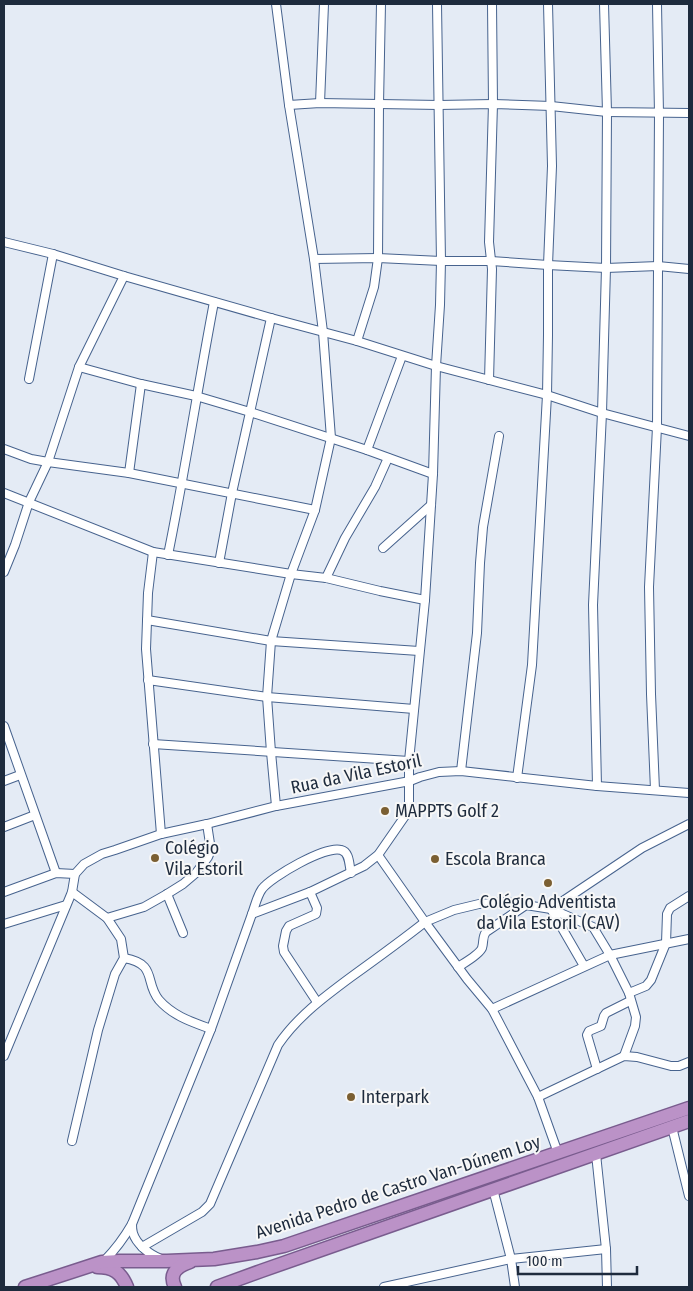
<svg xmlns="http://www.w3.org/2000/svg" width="693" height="1291" font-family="'Fira Sans Condensed',sans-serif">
	<rect width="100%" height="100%" fill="#e4ebf5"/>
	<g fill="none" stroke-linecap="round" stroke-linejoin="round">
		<!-- minor casing -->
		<g stroke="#47638e" stroke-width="10">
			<g id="minor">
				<path d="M 276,4 L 289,105 L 314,259 L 323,332 L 331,438 L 315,510 L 291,574 L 271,641 L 267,697 L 271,752 L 276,806"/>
				<path d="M 320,103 L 324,4"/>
				<path d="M 289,105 L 320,103 L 439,105 L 493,104 L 551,106 L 607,112 L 689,113"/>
				<path d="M 4,242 L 53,254 L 124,276 L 271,318 L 357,341 L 436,366 L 547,395 L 602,413 L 689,436"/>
				<path d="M 314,259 L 378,258 L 441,261 L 491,261 L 548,265 L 606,268 L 658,266 L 689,269"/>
				<path d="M 357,341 L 374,287 L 378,258 L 379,104 L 381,4"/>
				<path d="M 79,367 L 141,384 L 196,396 L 250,412 L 367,450 L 433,474"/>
				<path d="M 29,379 L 53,254"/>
				<path d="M 489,380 L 492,269 L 489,242 L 493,104 L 492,4"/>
				<path d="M 4,449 L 31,459 L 48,462 L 129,473 L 315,510"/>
				<path d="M 367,450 L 402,356"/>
				<path d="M 129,473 L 141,384"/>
				<path d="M 4,493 L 153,552 L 291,574 L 326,578 L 380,591 L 425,600"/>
				<path d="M 383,548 L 431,505"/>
				<path d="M 153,552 L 148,593 L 146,649 L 161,834"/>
				<path d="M 168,555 C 185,471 198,386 214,302"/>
				<path d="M 219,563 L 232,493 L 271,318"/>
				<path d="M 4,572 L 15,545 L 29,502 L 48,462 L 79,367 L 124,276"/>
				<path d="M 326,578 L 345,538 L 375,487 L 388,458"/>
				<path d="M 147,620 L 271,641 L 419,651"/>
				<path d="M 148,680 L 267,697 L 414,709"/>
				<path d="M 4,726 L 56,873"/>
				<path d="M 153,744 L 409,761"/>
				<path d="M 461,771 L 477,633 L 480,563 L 483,527 L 499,436"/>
				<path d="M 517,778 L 532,665 L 547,395 L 548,335 L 548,265 L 552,166 L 548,4"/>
				<path d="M 4,781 L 20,775"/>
				<path d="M 597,786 L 593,605 L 602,413 L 606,268 L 607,112 L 604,4"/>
				<path d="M 655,790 L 651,694 L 649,587 L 657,427 L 659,114 L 657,4"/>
				<path d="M 4,827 L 35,815"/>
				<path d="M 378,855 L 425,922 L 454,910 L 479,904 L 506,902 L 551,909 L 593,927 L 610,955 L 629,993 L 636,1017 L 635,1026 L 624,1056"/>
				<path d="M 4,892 L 56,873 L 75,874"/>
				<path d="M 72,892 L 107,918 L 144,907 L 167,894 L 183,884 L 196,873 L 208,857 L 211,850 L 207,824"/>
				<path d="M 310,892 L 317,908 L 316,914 L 289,926 L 286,931 L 283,946 L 284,952 L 317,1002"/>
				<path d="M 167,894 L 183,933"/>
				<path d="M 252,914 C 255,906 257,896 262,889 C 271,877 326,845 341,850 C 350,852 349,865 351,873"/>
				<path d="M 4,924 L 66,905"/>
				<path d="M 124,958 C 158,964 144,982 159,1000 C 173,1016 192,1022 211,1029"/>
				<path d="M 584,966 L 551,909 L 642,848 L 689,824"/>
				<path d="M 458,967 C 464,963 479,955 482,948 C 484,942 482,937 486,932 L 526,905"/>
				<path d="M 629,993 L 646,986 L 651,980 L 666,943 L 667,914 L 670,908 L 689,896"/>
				<path d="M 492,1009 L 610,955 L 689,939"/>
				<path d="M 4,1056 L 72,892 L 75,874 L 84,864 L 102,854 L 115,850 L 161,834 L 207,824 L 276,806 L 410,781 L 420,777 L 439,772 L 461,771 L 597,786 L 689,793"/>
				<path d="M 597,1069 L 587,1035 L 589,1031 L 601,1026 L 604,1016 L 606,1013 L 630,1001"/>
				<path d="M 538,1097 L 624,1056 L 637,1057 L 671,1066 L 679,1066 L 689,1062"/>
				<path d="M 672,1127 L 689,1196"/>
				<path d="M 72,1141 L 98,1030 L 115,974 L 124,958 L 121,939 L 107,918"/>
				<path d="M 596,1154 L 606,1249 L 607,1287"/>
				<path d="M 493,1189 L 511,1259 L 515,1287"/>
				<path d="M 132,1224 C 132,1227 132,1230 133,1233 C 136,1244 150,1255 161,1259"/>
				<path d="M 142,1247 L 202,1212 L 210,1204 L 278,1045 C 297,1017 324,997 351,977 C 376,959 401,941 425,922 L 467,979 L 492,1009 L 538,1097 L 558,1153"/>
				<path d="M 104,1261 C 115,1250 124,1238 132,1224 L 211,1029 L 252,914 L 310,892 L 364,866 L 378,855 L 405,816 L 409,804 L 409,761 L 425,600 L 433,474 L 436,366 L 440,305 L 441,261 L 437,4"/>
				<path d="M 384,1287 L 511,1259 L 606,1249"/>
			</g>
		</g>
		<!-- trunk casing -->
		<g stroke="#795c8e" stroke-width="15">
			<g id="trunk">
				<path d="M 97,1267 C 113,1267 121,1272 127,1287"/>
				<path d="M 25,1287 L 102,1262 L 119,1261 L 167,1261 L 214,1259 L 257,1252 L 284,1246 L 689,1108"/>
				<path d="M 175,1287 C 168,1273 178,1266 190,1262"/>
				<path d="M 217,1287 L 261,1271 L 689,1121"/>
			</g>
		</g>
		<!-- minor -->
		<use href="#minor" stroke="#fff" stroke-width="8"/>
		<!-- trunk -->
		<use href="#trunk" stroke="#bb92c7" stroke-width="12"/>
	</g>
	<!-- markers -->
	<g fill="#7b5f32" stroke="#f7f7f7" stroke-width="2">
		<circle cx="385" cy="811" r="5"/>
		<circle cx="155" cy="858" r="5"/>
		<circle cx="435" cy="859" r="5"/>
		<circle cx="548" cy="883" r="5"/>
		<circle cx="351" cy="1097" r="5"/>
	</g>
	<g text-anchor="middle" stroke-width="4" stroke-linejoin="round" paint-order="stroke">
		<!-- street labels -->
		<g font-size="18" fill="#1e2b3d" stroke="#f7f7f7">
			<text transform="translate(356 774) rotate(-12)" y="6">Rua da Vila Estoril</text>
			<text transform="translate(398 1187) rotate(-18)" y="6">Avenida Pedro de Castro Van-Dúnem Loy</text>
		</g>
		<!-- poi labels -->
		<g font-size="18" fill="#1e2b3d" stroke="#f7f7f7" text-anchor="start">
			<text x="395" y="817">MAPPTS Golf 2</text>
			<text x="165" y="854">Colégio<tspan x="165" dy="21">Vila Estoril</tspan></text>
			<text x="445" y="865">Escola Branca</text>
			<text x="548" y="908" text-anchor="middle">Colégio Adventista<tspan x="548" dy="21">da Vila Estoril (CAV)</tspan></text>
			<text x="361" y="1103">Interpark</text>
		</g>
	</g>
	<!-- border -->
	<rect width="693" height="1291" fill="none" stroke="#1e2b3d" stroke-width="10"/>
	<!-- scale -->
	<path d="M518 1266v8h119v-8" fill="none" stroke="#1e2b3d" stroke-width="2.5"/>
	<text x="526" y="1266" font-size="15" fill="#1e2b3d" stroke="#f7f7f7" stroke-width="4" paint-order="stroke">100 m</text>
</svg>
